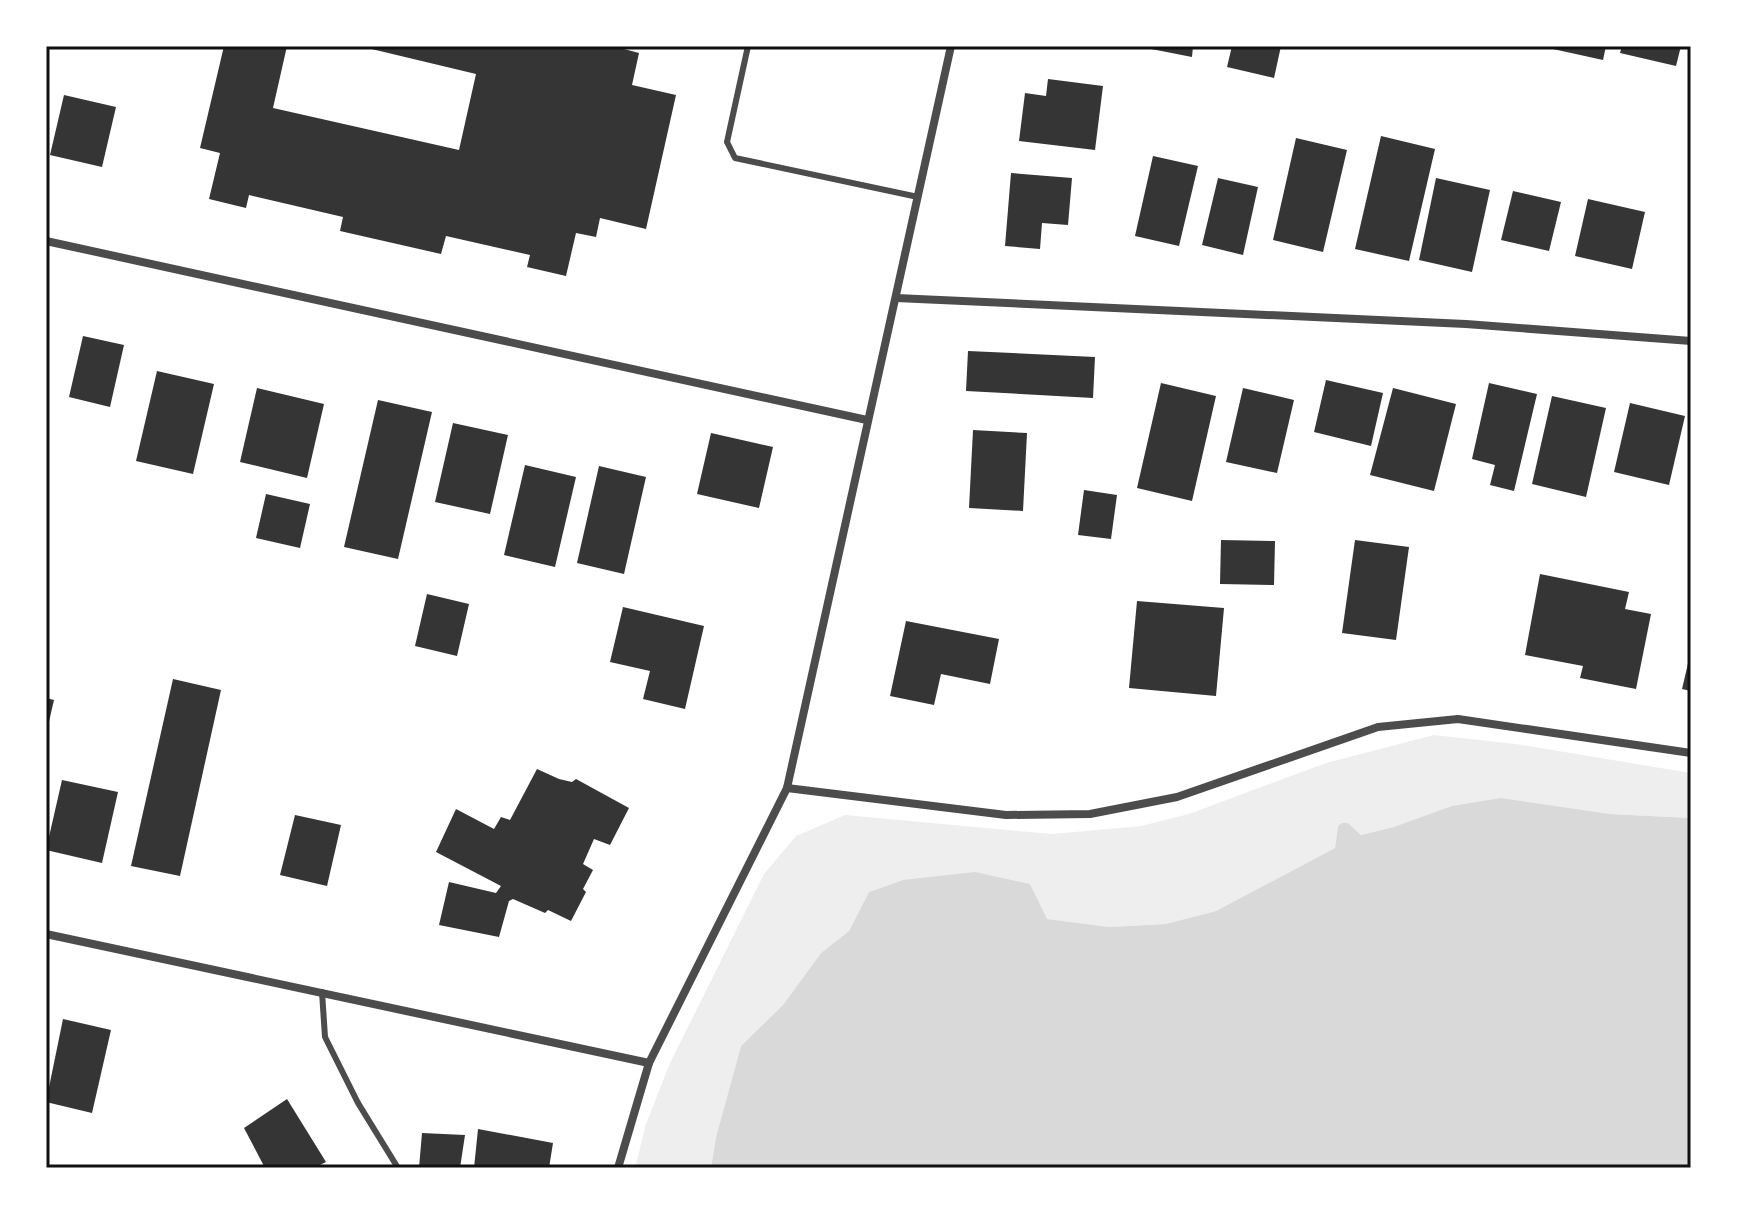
<svg xmlns="http://www.w3.org/2000/svg" width="1737" height="1214" font-family="Bitter,serif">
	<rect width="100%" height="100%" fill="#fff"/>
	<!-- green -->
	<path fill="#eee" d="M 1434,735 L 1516,744 L 1691,773 L 1691,818 L 1609,814 L 1394,827 L 1361,835 L 1348,823 L 1338,826 L 1335,848 L 1216,911 L 1166,924 L 1109,927 L 1046,919 L 1030,884 L 903,880 L 869,892 L 849,931 L 821,953 L 783,1005 L 741,1046 L 716,1137 L 711,1168 L 635,1168 L 646,1124 L 670,1063 L 764,874 L 796,836 L 845,815 L 1052,834 L 1141,826 L 1189,814 L 1326,763 Z"/>
	<!-- water -->
	<path fill="#d9d9d9" d="M 1501,798 L 1609,814 L 1691,818 L 1691,1168 L 711,1168 L 716,1137 L 741,1046 L 783,1005 L 821,953 L 849,931 L 869,892 L 903,880 L 975,872 L 1030,884 L 1047,919 L 1109,927 L 1166,924 L 1216,911 L 1335,848 L 1338,826 L 1342,823 L 1348,823 L 1361,835 L 1394,827 L 1452,806 Z"/>
	<!-- building -->
	<g fill="#353535">
		<path d="M 224,46 L 287,46 L 273,108 L 459,150 L 476,74 L 359,46 L 613,46 L 639,53 L 632,85 L 676,95 L 646,229 L 600,218 L 596,237 L 576,233 L 566,276 L 527,267 L 530,255 L 446,236 L 441,254 L 340,231 L 343,217 L 249,195 L 246,208 L 209,199 L 220,153 L 200,148 Z"/>
		<path d="M 1136,46 L 1193,46 L 1192,57 Z"/>
		<path d="M 1232,46 L 1281,46 L 1274,78 L 1227,67 Z"/>
		<path d="M 1554,46 L 1606,46 L 1603,60 L 1553,49 Z"/>
		<path d="M 1622,46 L 1681,46 L 1676,66 L 1620,53 Z"/>
		<path d="M 1048,79 L 1103,86 L 1095,150 L 1019,141 L 1025,93 L 1046,96 Z"/>
		<path d="M 64,95 L 116,107 L 102,167 L 50,155 Z"/>
		<path d="M 1381,136 L 1435,149 L 1409,261 L 1355,249 Z"/>
		<path d="M 1296,138 L 1347,150 L 1323,252 L 1273,240 Z"/>
		<path d="M 1153,156 L 1198,166 L 1179,246 L 1135,236 Z"/>
		<path d="M 1011,173 L 1072,178 L 1068,225 L 1042,223 L 1040,249 L 1005,246 Z"/>
		<path d="M 1218,178 L 1258,187 L 1243,255 L 1202,245 Z"/>
		<path d="M 1436,178 L 1490,190 L 1472,272 L 1419,260 Z"/>
		<path d="M 1513,191 L 1561,202 L 1549,251 L 1501,240 Z"/>
		<path d="M 1588,199 L 1645,212 L 1632,269 L 1575,256 Z"/>
		<path d="M 83,336 L 124,345 L 110,407 L 69,397 Z"/>
		<path d="M 968,351 L 1095,357 L 1093,398 L 966,391 Z"/>
		<path d="M 157,371 L 214,384 L 193,474 L 136,461 Z"/>
		<path d="M 1326,380 L 1383,393 L 1371,446 L 1314,432 Z"/>
		<path d="M 1161,383 L 1216,396 L 1192,501 L 1137,488 Z"/>
		<path d="M 1489,383 L 1537,394 L 1514,491 L 1490,485 L 1495,465 L 1472,459 Z"/>
		<path d="M 257,388 L 324,404 L 307,478 L 240,462 Z"/>
		<path d="M 1243,388 L 1294,400 L 1277,473 L 1226,462 Z"/>
		<path d="M 1393,388 L 1456,404 L 1434,491 L 1370,475 Z"/>
		<path d="M 1552,396 L 1606,408 L 1586,497 L 1532,484 Z"/>
		<path d="M 378,400 L 432,412 L 398,559 L 344,547 Z"/>
		<path d="M 1630,403 L 1685,416 L 1669,485 L 1614,472 Z"/>
		<path d="M 453,423 L 508,435 L 490,514 L 435,502 Z"/>
		<path d="M 973,430 L 1027,433 L 1023,511 L 969,508 Z"/>
		<path d="M 711,433 L 773,447 L 759,508 L 697,494 Z"/>
		<path d="M 525,465 L 576,477 L 555,567 L 504,555 Z"/>
		<path d="M 599,466 L 646,477 L 624,574 L 577,563 Z"/>
		<path d="M 1084,490 L 1117,495 L 1111,539 L 1078,535 Z"/>
		<path d="M 266,494 L 310,504 L 300,548 L 256,538 Z"/>
		<path d="M 1221,540 L 1275,541 L 1274,585 L 1220,584 Z"/>
		<path d="M 1355,540 L 1409,547 L 1396,640 L 1342,633 Z"/>
		<path d="M 1540,574 L 1629,592 L 1625,609 L 1651,614 L 1636,689 L 1580,678 L 1583,666 L 1525,655 Z"/>
		<path d="M 427,594 L 469,604 L 457,656 L 415,646 Z"/>
		<path d="M 1137,601 L 1224,608 L 1216,696 L 1129,688 Z"/>
		<path d="M 623,607 L 704,626 L 685,709 L 643,699 L 650,671 L 610,662 Z"/>
		<path d="M 906,621 L 999,639 L 990,684 L 941,674 L 934,705 L 890,696 Z"/>
		<path d="M 1690,655 L 1691,655 L 1691,691 L 1682,689 Z"/>
		<path d="M 173,679 L 221,690 L 180,876 L 131,866 Z"/>
		<path d="M 46,698 L 54,700 L 47,730 L 46,729 Z"/>
		<path d="M 537,769 L 559,779 L 572,782 L 576,779 L 629,808 L 610,845 L 594,839 L 583,864 L 593,870 L 583,889 L 586,892 L 571,921 L 548,910 L 545,913 L 513,899 L 509,901 L 499,937 L 439,925 L 449,882 L 496,893 L 501,886 L 436,852 L 456,809 L 494,829 L 501,817 L 510,820 Z"/>
		<path d="M 62,780 L 118,792 L 102,863 L 46,850 Z"/>
		<path d="M 295,815 L 341,825 L 327,886 L 280,875 Z"/>
		<path d="M 63,1019 L 111,1030 L 92,1113 L 46,1102 Z"/>
		<path d="M 287,1099 L 326,1162 L 314,1168 L 265,1168 L 244,1128 Z"/>
		<path d="M 478,1129 L 553,1143 L 549,1168 L 474,1168 Z"/>
		<path d="M 422,1133 L 465,1135 L 460,1168 L 419,1168 Z"/>
	</g>
	<g fill="none" stroke-linecap="round" stroke-linejoin="round">
		<!-- service -->
		<g stroke="#4c4c4c" stroke-width="6">
			<path d="M 748,46 L 727,142 L 735,158 L 918,197"/>
			<path d="M 322,992 L 325,1037 L 358,1103 L 398,1168"/>
		</g>
		<!-- minor -->
		<g stroke="#4c4c4c" stroke-width="8">
			<path d="M 46,241 L 867,420"/>
			<path d="M 896,298 L 1466,324 L 1691,341"/>
			<path d="M 787,788 L 1006,815 L 1090,814 L 1177,797 L 1378,727 L 1458,719 L 1691,753"/>
			<path d="M 46,934 L 649,1063"/>
			<path d="M 618,1168 L 649,1063 L 787,788 L 951,46"/>
		</g>
	</g>
	<!-- border -->
	<rect width="1737" height="1214" fill="none" stroke="#ffffff" stroke-width="96"/>
	<rect x="48" y="48" width="1641" height="1118" fill="none" stroke="#111" stroke-width="3"/>
</svg>
